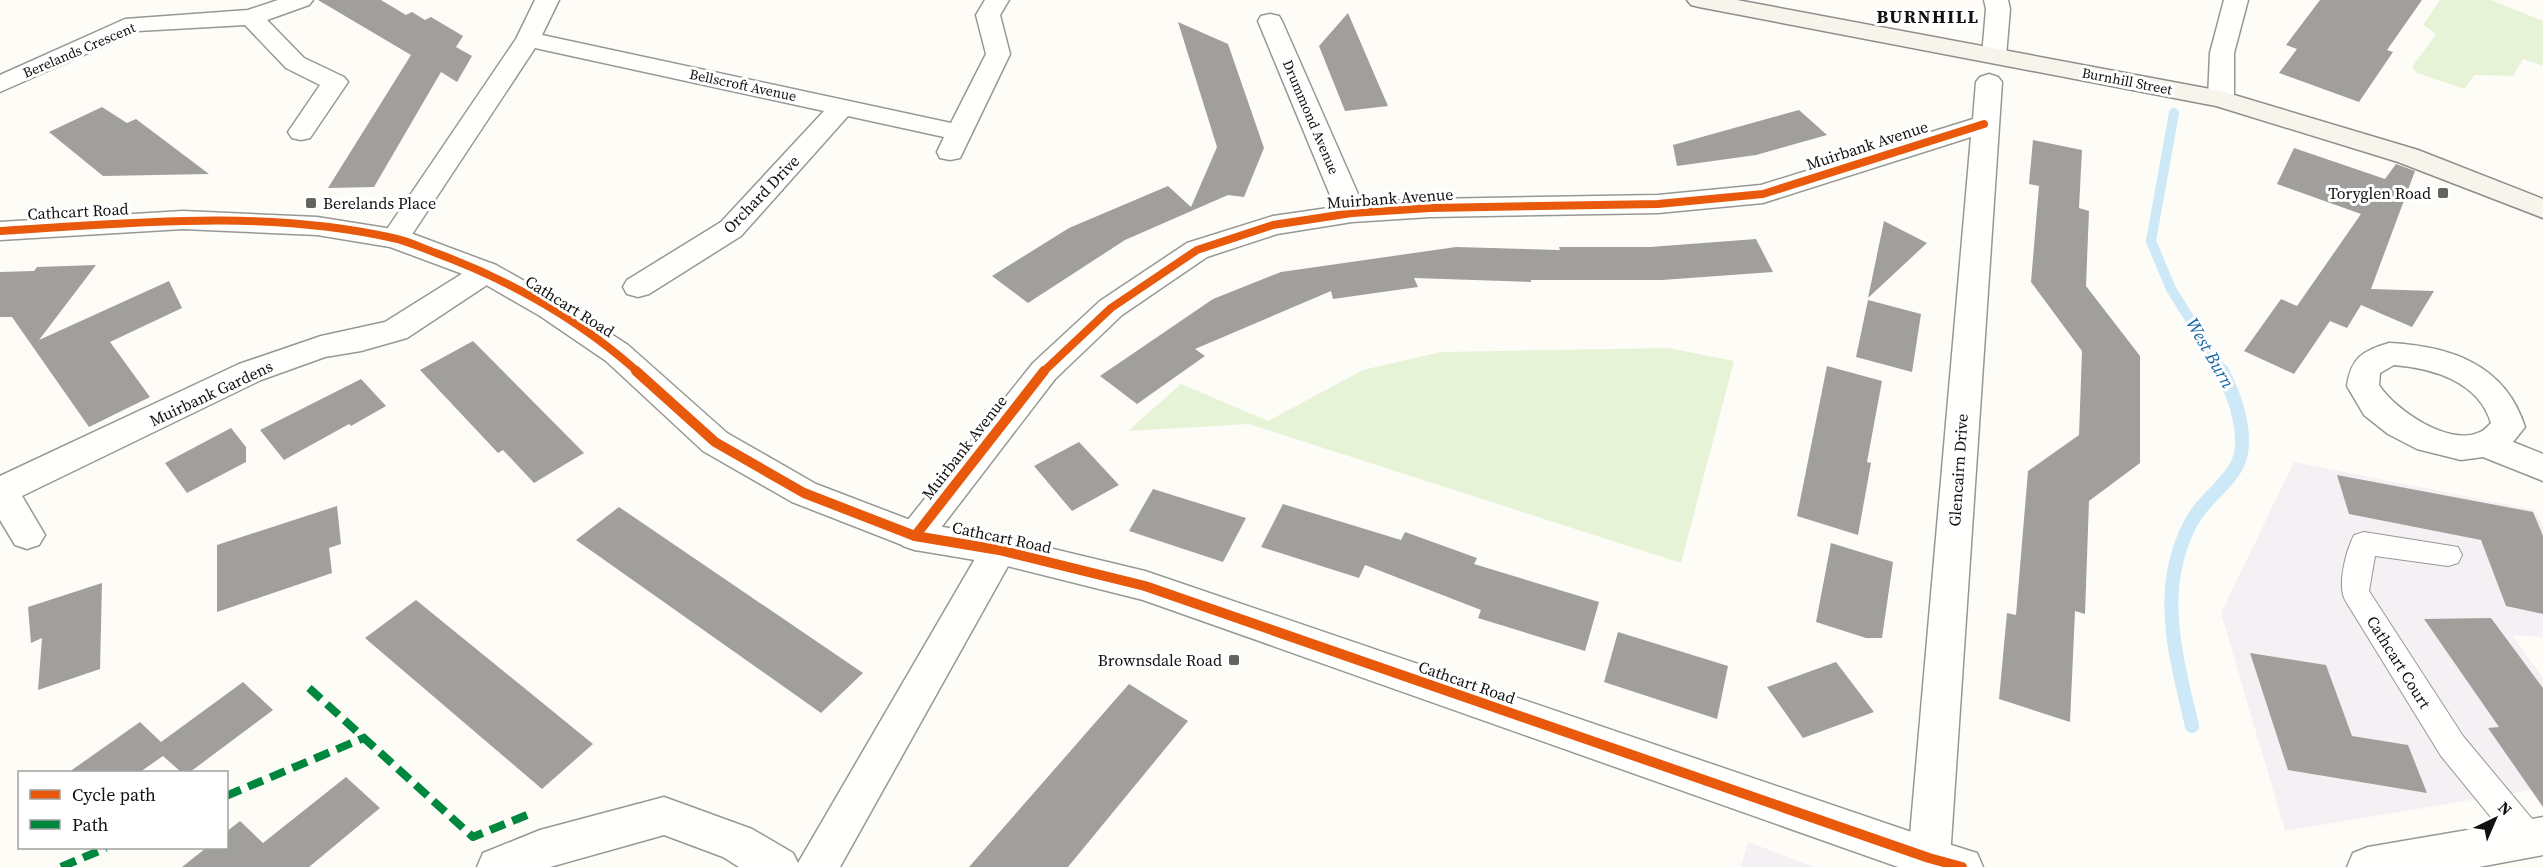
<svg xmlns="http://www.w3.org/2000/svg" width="2543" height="867" font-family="'Source Serif 4',serif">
	<rect width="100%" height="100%" fill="#fdfcf7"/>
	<!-- industrial -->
	<g fill="#f5f0f3">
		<path d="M 2294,462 L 2534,510 L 2543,526 L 2543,637 L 2512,635 L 2543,678 L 2543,788 L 2285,831 L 2221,613 Z"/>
		<path d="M 1748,842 L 1814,867 L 1741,867 Z"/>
	</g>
	<!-- green -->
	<g fill="#e7f3d7">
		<path d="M 2440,0 L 2491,0 L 2543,21 L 2543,66 L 2523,59 L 2513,76 L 2474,75 L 2465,89 L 2417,73 L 2412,67 L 2436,34 L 2423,25 Z"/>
		<path d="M 1668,348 L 1734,361 L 1681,563 L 1249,424 L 1128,431 L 1181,384 L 1268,421 L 1363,370 L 1441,352 Z"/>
	</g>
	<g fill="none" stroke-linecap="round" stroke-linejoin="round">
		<!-- stream-far1 -->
		<path stroke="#cde8f7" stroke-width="10" d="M 2174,113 L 2151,241 L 2171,289 L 2223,372"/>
		<!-- stream -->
		<path stroke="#cde8f7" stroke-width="14" d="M 2192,726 C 2180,674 2163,617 2176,563 C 2181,541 2190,519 2206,502 C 2216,491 2228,481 2236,467 C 2251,440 2235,396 2222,371"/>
	</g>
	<!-- building -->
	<g fill="#a19f9c">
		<path d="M 318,0 L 381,0 L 406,15 L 412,12 L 425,20 L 431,17 L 463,36 L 456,47 L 472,56 L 457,82 L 441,72 L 374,187 L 328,188 L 411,55 Z"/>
		<path d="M 2320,0 L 2422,0 L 2387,50 L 2393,52 L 2359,102 L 2279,73 L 2297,49 L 2286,45 Z"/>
		<path d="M 1348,13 L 1375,76 L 1388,106 L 1345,111 L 1319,46 Z"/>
		<path d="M 1178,22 L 1228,44 L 1264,148 L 1244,197 L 1228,195 L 1125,240 L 1028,303 L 992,276 L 1069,228 L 1168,186 L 1191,207 L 1217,147 Z"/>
		<path d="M 102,107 L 127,123 L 136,119 L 209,174 L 103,176 L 49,132 Z"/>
		<path d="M 1799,110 L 1827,135 L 1756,155 L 1677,166 L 1673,145 Z"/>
		<path d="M 2033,140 L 2082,150 L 2079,208 L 2089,211 L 2086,286 L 2140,356 L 2140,463 L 2089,501 L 2085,614 L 2075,611 L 2070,722 L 1999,699 L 2007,613 L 2016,615 L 2028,471 L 2079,435 L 2082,351 L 2031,282 L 2039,186 L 2029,184 Z"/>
		<path d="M 2294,148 L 2385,179 L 2396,164 L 2415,171 L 2371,289 L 2434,291 L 2412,327 L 2361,305 L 2347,328 L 2330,321 L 2294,374 L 2244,351 L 2281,299 L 2297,306 L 2361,214 L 2277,184 Z"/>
		<path d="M 1884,221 L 1927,243 L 1868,298 Z"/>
		<path d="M 1756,239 L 1773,272 L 1662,280 L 1531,280 L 1531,282 L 1414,278 L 1418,287 L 1333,299 L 1331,291 L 1195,349 L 1205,356 L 1137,404 L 1100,376 L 1213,299 L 1281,272 L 1456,247 L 1560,250 L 1559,247 L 1650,247 Z"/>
		<path d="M 96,265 L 39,340 L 169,281 L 182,308 L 110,342 L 150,397 L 89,427 L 12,317 L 0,317 L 0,272 L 34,271 L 37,267 Z"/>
		<path d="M 1868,300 L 1921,314 L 1912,372 L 1856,357 Z"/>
		<path d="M 473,341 L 584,453 L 534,483 L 503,450 L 498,453 L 420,370 Z"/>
		<path d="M 1827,366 L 1882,381 L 1867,462 L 1871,463 L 1858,535 L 1797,516 Z"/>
		<path d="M 361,379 L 386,406 L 351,426 L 349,424 L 284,460 L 260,430 Z"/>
		<path d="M 231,428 L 246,447 L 246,462 L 187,493 L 165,463 Z"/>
		<path d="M 1079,442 L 1119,485 L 1072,511 L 1034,466 Z"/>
		<path d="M 2337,475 L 2533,512 L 2543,536 L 2543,614 L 2506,606 L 2481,540 L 2349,514 Z"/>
		<path d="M 1153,489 L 1246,518 L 1223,562 L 1129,531 Z"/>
		<path d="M 1283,504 L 1401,540 L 1405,532 L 1477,558 L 1474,564 L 1599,602 L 1585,651 L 1478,618 L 1481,610 L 1365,565 L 1359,578 L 1261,547 Z"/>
		<path d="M 337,506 L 341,544 L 329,548 L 332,573 L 217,612 L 217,545 Z"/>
		<path d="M 619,507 L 863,673 L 821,713 L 576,540 Z"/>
		<path d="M 1831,543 L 1893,562 L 1882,638 L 1866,638 L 1816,622 Z"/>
		<path d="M 102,583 L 100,669 L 38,690 L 42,638 L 31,643 L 28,607 Z"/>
		<path d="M 416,600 L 593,744 L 542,789 L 365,638 Z"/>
		<path d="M 2491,618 L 2543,688 L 2543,807 L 2488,728 L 2499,727 L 2424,619 Z"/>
		<path d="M 1618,632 L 1728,666 L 1717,719 L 1604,682 Z"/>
		<path d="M 2250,653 L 2326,665 L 2352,736 L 2408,745 L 2427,793 L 2288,770 Z"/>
		<path d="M 1836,662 L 1874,712 L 1803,738 L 1767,687 Z"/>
		<path d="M 243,682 L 273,710 L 190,772 L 181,772 L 163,756 L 140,772 L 69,772 L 140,722 L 161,742 Z"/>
		<path d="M 1129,684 L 1188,721 L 1068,867 L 969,867 Z"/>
		<path d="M 346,777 L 380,808 L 309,867 L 182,867 L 206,848 L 226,848 L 226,832 L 240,821 L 263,843 Z"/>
	</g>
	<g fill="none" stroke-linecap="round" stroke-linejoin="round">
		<!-- service casing -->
		<g stroke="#979795" stroke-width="2">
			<path id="service" d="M 2364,532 L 2458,547 L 2462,555 L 2458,563 L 2448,566 L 2375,556 L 2369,591 L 2463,736 L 2538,826 L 2543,837 L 2538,848 L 2527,852 L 2516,848 L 2441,756 L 2345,600 C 2337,585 2346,551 2354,535 Z"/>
		</g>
		<!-- minor casing -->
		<g stroke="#979795" stroke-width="3">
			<g id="minor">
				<path d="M 278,0 L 313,0 L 309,5 L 267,20 L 304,58 L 344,77 L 348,82 L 310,138 L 301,140 L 292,138 L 288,132 L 320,85 L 286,68 L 245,25 L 138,31 L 0,92 L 0,75 L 125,19 L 248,10 Z"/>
				<path d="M 535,0 L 559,0 L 542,35 L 951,123 L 986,54 L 976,15 L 985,0 L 1009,0 L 1000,15 L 1010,54 L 960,158 L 950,160 L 940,158 L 937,152 L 944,137 L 848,116 L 741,236 L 649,294 L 638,297 L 627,294 L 623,287 L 627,280 L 721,222 L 824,111 L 535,48 L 405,245 L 395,247 L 385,245 L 381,238 L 516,39 Z"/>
				<path d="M 1984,0 L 2008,0 L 2010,9 L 2006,56 L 2003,61 L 1994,63 L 1985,61 L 1982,56 L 1986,9 Z"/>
				<path d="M 2224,0 L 2248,0 L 2234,53 L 2234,99 L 2230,104 L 2221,107 L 2212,104 L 2208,99 L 2210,53 Z"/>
				<path d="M 1270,14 L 1279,16 L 1282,21 L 1362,203 L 1430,199 L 1658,195 L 1761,185 L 1973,119 L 1976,82 L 1980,77 L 1989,74 L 1998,77 L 2002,82 L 1950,858 L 1946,867 L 1912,867 L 1908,858 L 1971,137 L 1763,203 L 1658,213 L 1430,217 L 1352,222 L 1277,234 L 1207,257 L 1122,315 L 1055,379 L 927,546 L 915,550 L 903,546 L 897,536 L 903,526 L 1033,363 L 1100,301 L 1187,243 L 1273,216 L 1335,207 L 1258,21 L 1261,16 Z"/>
				<path d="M 486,262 L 496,265 L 501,272 L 496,279 L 407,338 L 361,351 L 325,357 L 261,380 L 22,496 L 45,535 L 39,545 L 27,549 L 15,545 L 0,520 L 0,476 L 239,364 L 321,336 L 385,322 L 476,265 Z"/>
				<path d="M 2389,343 C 2450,346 2505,364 2525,427 L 2513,442 L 2543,454 L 2543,481 L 2483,457 L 2461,460 L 2417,449 L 2388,434 L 2364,415 L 2347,386 C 2351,358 2362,351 2389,343 ZM 2394,365 C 2433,368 2479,382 2491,423 C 2488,426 2484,431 2480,432 C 2449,447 2395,410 2379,385 L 2380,373 Z"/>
				<path d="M 999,536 L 1012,540 L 1017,550 L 840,867 L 739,867 L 723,857 L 664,835 L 550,867 L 477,867 L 483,853 L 540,830 L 664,797 L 752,829 L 793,853 L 798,863 L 986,540 Z"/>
			</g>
		</g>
		<!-- tertiary casing -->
		<g stroke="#979795" stroke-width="3">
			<g id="tertiary">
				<path d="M 183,211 L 317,217 L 405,231 L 496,265 L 562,302 L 628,345 L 727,433 L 816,484 L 918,523 L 999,536 L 1145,571 L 1929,838 L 1977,853 L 1983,867 L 1898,867 L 1143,600 L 999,564 L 915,550 L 792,502 L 703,451 L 606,361 L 540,316 L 476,279 L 390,247 L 317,235 L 183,229 L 0,240 L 0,222 Z"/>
				<path d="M 2543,817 L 2543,855 L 2479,867 L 2347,867 L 2353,853 L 2368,847 Z"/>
			</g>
		</g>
		<!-- secondary casing -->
		<g stroke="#8e8d8b" stroke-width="3">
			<path id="secondary" d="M 1687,0 L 1737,0 L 2221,91 L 2418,150 L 2543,199 L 2543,218 L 2398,162 L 2216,106 L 1699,7 L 1691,5 Z"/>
		</g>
		<!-- service -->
		<use href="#service" fill="#fffffe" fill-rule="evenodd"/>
		<!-- minor -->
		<use href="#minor" fill="#fffffe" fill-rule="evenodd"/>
		<!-- tertiary -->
		<use href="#tertiary" fill="#fffffe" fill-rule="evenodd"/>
		<!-- secondary -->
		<use href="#secondary" fill="#f6f4eb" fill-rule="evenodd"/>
		<!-- quiet -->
		<g stroke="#00873e" stroke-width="8" stroke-dasharray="16 8" stroke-linecap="butt">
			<path d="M 309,688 L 473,837 L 527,815"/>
			<path d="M 226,796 L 366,737"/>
			<path d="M 61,867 L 106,848"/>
		</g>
		<!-- cycleway-far1 casing -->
		<g stroke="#fff" stroke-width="10">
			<g id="cycleway-far1">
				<path d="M 0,231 C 130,223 265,209 393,238 C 408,241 422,248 436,253 C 509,280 580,320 638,372"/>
				<path d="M 1043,372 L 1111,308 L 1197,250 L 1273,225 L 1352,213 L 1430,208 L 1658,204 L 1763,194 L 1984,124"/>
			</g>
		</g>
		<!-- cycleway casing -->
		<g stroke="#fff" stroke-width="14">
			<g id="cycleway">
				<path d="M 636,371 L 715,442 L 804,493 L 915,536 L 999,550 L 1145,586 L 1929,858 L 1962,867"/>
				<path d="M 915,536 L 1044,371"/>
			</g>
		</g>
		<!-- cycleway-far1 -->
		<use href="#cycleway-far1" stroke="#e8590c" stroke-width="8"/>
		<!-- cycleway -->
		<use href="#cycleway" stroke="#e8590c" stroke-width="10"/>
	</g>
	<!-- markers -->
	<g fill="#646362" stroke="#fff" stroke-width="2">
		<rect x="2437" y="187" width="12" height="12" rx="3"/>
		<rect x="305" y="197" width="12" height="12" rx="3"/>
		<rect x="1228" y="654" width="12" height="12" rx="3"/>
	</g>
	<g text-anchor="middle" stroke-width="6" stroke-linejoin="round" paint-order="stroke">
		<!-- far-street labels -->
		<g font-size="14" fill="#111" stroke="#fff">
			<text transform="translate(79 50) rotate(-23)" y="5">Berelands Crescent</text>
			<text transform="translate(2127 81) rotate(11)" y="5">Burnhill Street</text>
			<text transform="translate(743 85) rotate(12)" y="5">Bellscroft Avenue</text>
			<text transform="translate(1311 117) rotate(67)" y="5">Drummond Avenue</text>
		</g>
		<!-- street labels -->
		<g font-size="16" fill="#111" stroke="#fff">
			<text transform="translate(1867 145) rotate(-18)" y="6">Muirbank Avenue</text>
			<text transform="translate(761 194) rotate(-46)" y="6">Orchard Drive</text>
			<text transform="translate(1390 198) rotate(-4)" y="6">Muirbank Avenue</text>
			<text transform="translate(78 211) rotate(-3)" y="6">Cathcart Road</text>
			<text transform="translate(570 306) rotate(32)" y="6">Cathcart Road</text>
			<text transform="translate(211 393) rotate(-25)" y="6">Muirbank Gardens</text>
			<text transform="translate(964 447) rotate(-52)" y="6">Muirbank Avenue</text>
			<text transform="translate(1958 470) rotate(-86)" y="6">Glencairn Drive</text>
			<text transform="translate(1002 537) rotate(12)" y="6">Cathcart Road</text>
			<text transform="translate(2399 662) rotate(58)" y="6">Cathcart Court</text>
			<text transform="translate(1467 682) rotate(19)" y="6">Cathcart Road</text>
		</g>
		<!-- poi labels -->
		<g font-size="16" fill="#111" stroke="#fff" text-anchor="end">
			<text x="2431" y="199">Toryglen Road</text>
			<text x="323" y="209" text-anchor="start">Berelands Place</text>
			<text x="1222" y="666">Brownsdale Road</text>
		</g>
		<!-- far-district labels -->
		<g font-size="18" font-weight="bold" letter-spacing="1.5" fill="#111" stroke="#fff">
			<text x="1928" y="23">BURNHILL</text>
		</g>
		<!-- water labels -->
		<g font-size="18" font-style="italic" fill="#1768a6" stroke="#fff">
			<text transform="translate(2210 353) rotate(60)" y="6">West Burn</text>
		</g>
	</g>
	<!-- legend -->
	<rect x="18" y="771" width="210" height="78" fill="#ffffff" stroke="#a0a0a0" stroke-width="1.5"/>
	<rect x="30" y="790" width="30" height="9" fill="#e8590c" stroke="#a0a0a0" stroke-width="1.5"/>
	<text x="72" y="801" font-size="18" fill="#111111">Cycle path</text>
	<rect x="30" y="820" width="30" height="9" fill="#00873e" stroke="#a0a0a0" stroke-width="1.5"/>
	<text x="72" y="831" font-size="18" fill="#111111">Path</text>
	<!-- north arrow -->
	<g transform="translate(2495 819) rotate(44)" stroke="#ffffff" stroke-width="4.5" paint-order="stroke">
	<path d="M0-4.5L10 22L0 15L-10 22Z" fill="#111111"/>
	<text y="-9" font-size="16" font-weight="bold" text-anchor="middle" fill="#111111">N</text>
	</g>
</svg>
